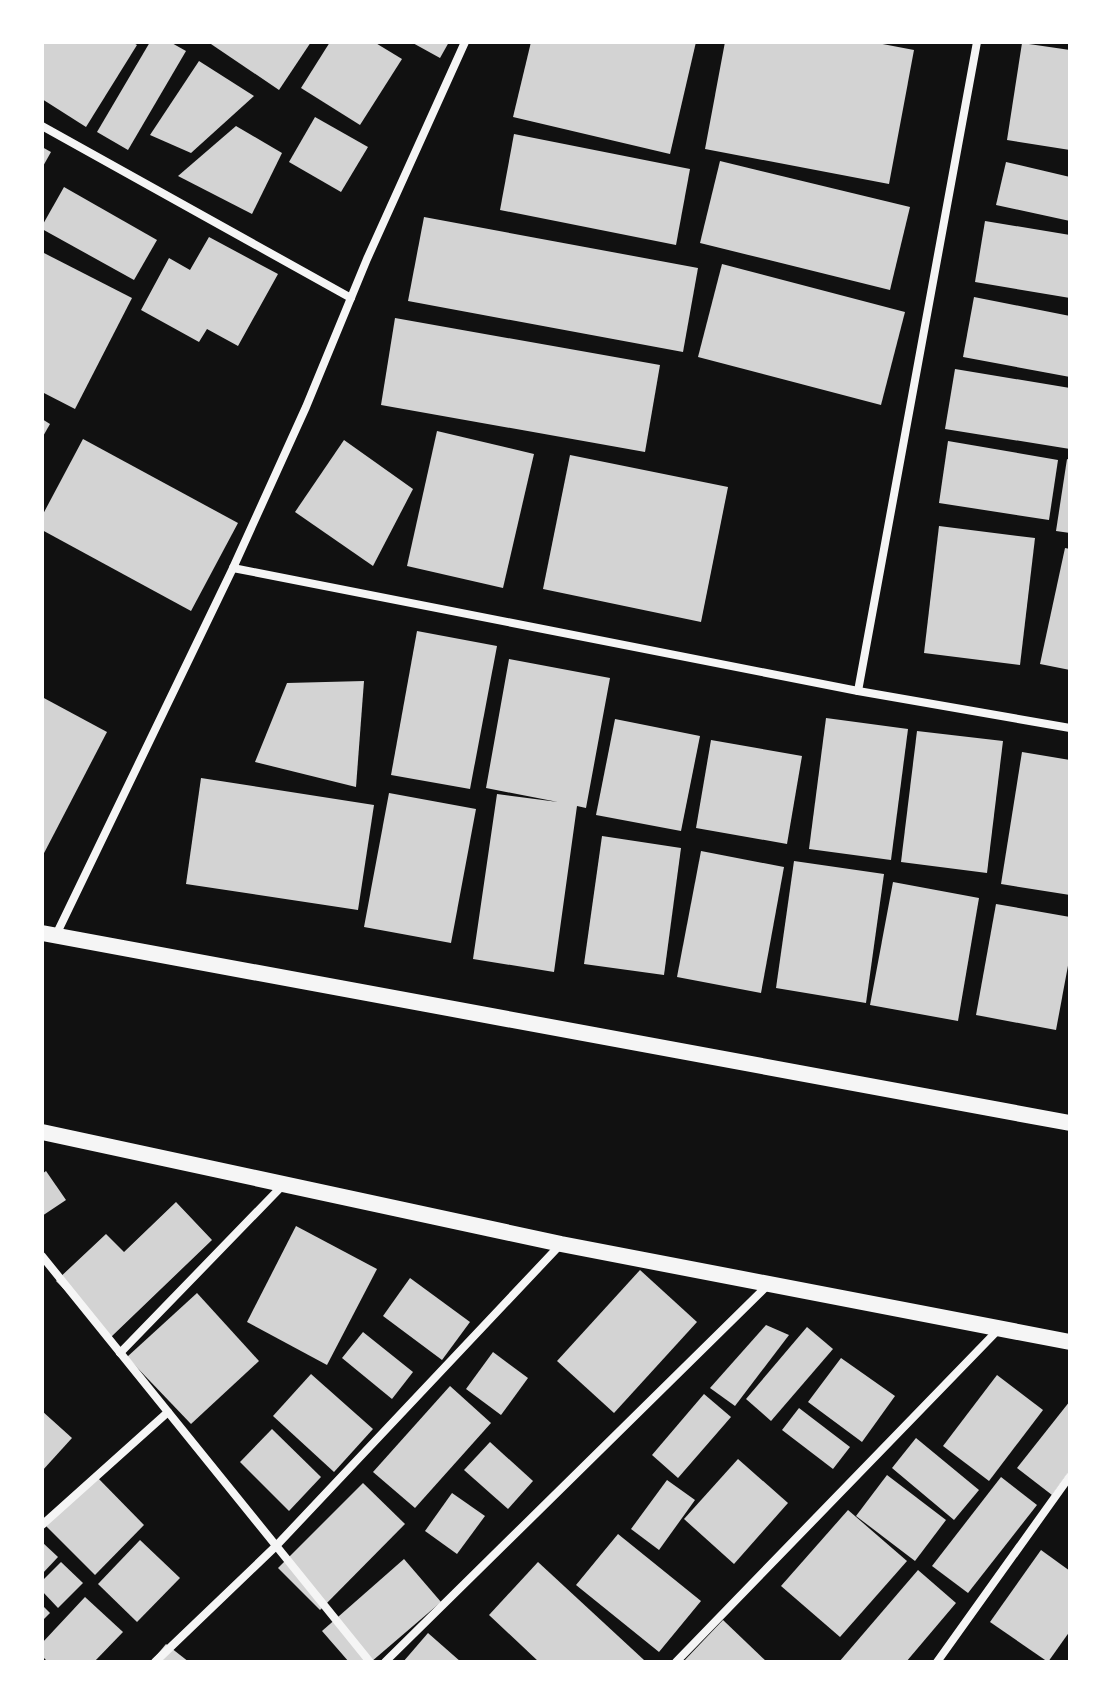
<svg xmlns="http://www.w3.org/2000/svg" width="1112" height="1704" font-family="Spectral,serif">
	<rect width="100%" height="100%" fill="#111"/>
	<!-- building -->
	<g fill="#d3d3d3">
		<path d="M 42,42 L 132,42 L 137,45 L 86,127 L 42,99 Z"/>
		<path d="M 150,42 L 170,42 L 186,51 L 128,150 L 97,132 Z"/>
		<path d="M 208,42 L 311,42 L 279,90 Z"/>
		<path d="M 330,42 L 374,42 L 402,59 L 360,125 L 301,88 Z"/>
		<path d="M 411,42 L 449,42 L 440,58 Z"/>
		<path d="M 531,42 L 696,42 L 670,154 L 513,117 Z"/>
		<path d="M 725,42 L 872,42 L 914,50 L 889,184 L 705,149 Z"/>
		<path d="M 1022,43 L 1070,50 L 1070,150 L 1007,140 Z"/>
		<path d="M 199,61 L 254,96 L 191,153 L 150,135 Z"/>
		<path d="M 315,117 L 368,147 L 341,192 L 289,162 Z"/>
		<path d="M 236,126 L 282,153 L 252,214 L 178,176 Z"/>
		<path d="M 514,134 L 690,169 L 676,245 L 500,210 Z"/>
		<path d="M 42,147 L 51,152 L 42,168 Z"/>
		<path d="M 720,161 L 910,207 L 890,290 L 700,243 Z"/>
		<path d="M 1006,162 L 1070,177 L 1070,221 L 996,205 Z"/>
		<path d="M 64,187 L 157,240 L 134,280 L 42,229 L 42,226 Z"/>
		<path d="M 424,217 L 698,268 L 683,352 L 408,301 Z"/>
		<path d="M 985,221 L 1070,235 L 1070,298 L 975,282 Z"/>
		<path d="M 209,237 L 278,274 L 238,346 L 207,329 L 199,342 L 141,310 L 169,258 L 190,270 Z"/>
		<path d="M 42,252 L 132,298 L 75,409 L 42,392 Z"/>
		<path d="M 722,264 L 905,312 L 881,405 L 698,357 Z"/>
		<path d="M 974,297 L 1070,316 L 1070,377 L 963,357 Z"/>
		<path d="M 395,318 L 660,365 L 645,452 L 381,405 Z"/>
		<path d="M 955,369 L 1070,388 L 1070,449 L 945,429 Z"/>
		<path d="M 42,419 L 50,424 L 42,438 Z"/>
		<path d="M 437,431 L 534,454 L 503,588 L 407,566 Z"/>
		<path d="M 83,439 L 238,523 L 191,611 L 42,530 L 42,516 Z"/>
		<path d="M 344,440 L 413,489 L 373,566 L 295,512 Z"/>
		<path d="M 948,441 L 1058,460 L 1049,520 L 939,503 Z"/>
		<path d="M 570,455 L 728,487 L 701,622 L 543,589 Z"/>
		<path d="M 1067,459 L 1070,460 L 1070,533 L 1056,531 Z"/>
		<path d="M 939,526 L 1035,538 L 1020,665 L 924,653 Z"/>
		<path d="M 1065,548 L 1070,549 L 1070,670 L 1040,664 Z"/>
		<path d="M 417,631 L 497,646 L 470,789 L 391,775 Z"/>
		<path d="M 509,659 L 610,678 L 586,808 L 577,806 L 554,972 L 473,959 L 497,794 L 558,802 L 486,788 Z"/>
		<path d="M 364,681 L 356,787 L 255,762 L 287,683 Z"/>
		<path d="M 42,697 L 107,732 L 42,857 Z"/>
		<path d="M 826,718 L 908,729 L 891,860 L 809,849 Z"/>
		<path d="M 615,719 L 700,736 L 681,831 L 596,815 Z"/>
		<path d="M 917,731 L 1003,741 L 987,873 L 901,862 Z"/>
		<path d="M 711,740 L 802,756 L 787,844 L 696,828 Z"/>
		<path d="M 1022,752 L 1070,760 L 1070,895 L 1001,884 Z"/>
		<path d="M 201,778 L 374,805 L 358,910 L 186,884 Z"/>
		<path d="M 389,793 L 476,809 L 451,943 L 364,927 Z"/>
		<path d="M 602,836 L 681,848 L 664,975 L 584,964 Z"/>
		<path d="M 701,851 L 784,867 L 761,993 L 677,977 Z"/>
		<path d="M 794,861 L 884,874 L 866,1003 L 776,988 Z"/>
		<path d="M 893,882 L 979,898 L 958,1021 L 870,1005 Z"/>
		<path d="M 996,904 L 1070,917 L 1070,955 L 1056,1030 L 976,1015 Z"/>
		<path d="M 46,1171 L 66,1200 L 42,1216 L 42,1174 Z"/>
		<path d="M 176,1202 L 212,1240 L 111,1337 L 56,1281 L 106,1234 L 124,1252 Z"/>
		<path d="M 296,1226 L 377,1269 L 327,1365 L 247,1322 Z"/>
		<path d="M 640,1270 L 697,1322 L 614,1413 L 557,1361 Z"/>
		<path d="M 410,1278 L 470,1322 L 442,1360 L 383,1316 Z"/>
		<path d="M 197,1293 L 259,1361 L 191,1424 L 127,1357 Z"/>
		<path d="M 766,1325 L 789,1335 L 735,1406 L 710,1388 Z"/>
		<path d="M 807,1327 L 833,1349 L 771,1421 L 746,1399 Z"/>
		<path d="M 363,1332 L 413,1372 L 392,1399 L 342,1358 Z"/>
		<path d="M 493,1352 L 528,1378 L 501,1415 L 466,1389 Z"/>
		<path d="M 841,1358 L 895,1396 L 862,1442 L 808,1402 Z"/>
		<path d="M 311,1374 L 373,1429 L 334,1472 L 273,1416 Z"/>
		<path d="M 997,1375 L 1043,1410 L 989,1481 L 943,1446 Z"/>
		<path d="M 450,1386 L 491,1423 L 415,1508 L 373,1472 Z"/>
		<path d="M 704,1394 L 731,1417 L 678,1478 L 652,1455 Z"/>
		<path d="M 1070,1401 L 1070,1470 L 1052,1495 L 1017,1468 Z"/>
		<path d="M 799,1408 L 850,1447 L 833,1469 L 782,1430 Z"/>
		<path d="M 42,1411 L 72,1438 L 42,1471 Z"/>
		<path d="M 272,1429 L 321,1477 L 289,1511 L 240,1462 Z"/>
		<path d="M 916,1438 L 979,1490 L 954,1520 L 892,1468 Z"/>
		<path d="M 490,1442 L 533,1481 L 508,1509 L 464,1470 Z"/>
		<path d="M 738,1459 L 788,1503 L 734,1564 L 684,1519 Z"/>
		<path d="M 95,1475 L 144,1525 L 95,1575 L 45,1525 Z"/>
		<path d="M 887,1475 L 946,1520 L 915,1561 L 856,1516 Z"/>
		<path d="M 1001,1477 L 1037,1505 L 968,1593 L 932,1566 Z"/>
		<path d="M 667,1480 L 695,1500 L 659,1550 L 631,1529 Z"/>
		<path d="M 363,1483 L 405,1524 L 320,1610 L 278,1568 Z"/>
		<path d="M 452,1493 L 485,1516 L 457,1554 L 425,1531 Z"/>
		<path d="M 848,1510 L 907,1561 L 840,1637 L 781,1586 Z"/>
		<path d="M 618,1534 L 701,1601 L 659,1652 L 576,1585 Z"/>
		<path d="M 140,1540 L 180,1578 L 137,1622 L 98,1584 Z"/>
		<path d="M 42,1542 L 58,1557 L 42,1574 Z"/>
		<path d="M 1041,1550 L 1070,1571 L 1070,1631 L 1048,1662 L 990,1622 Z"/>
		<path d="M 404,1559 L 441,1602 L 371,1662 L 349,1662 L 322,1631 Z"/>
		<path d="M 61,1562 L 83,1583 L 58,1608 L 42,1591 L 42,1581 Z"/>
		<path d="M 538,1562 L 644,1660 L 642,1662 L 539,1662 L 489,1615 Z"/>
		<path d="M 918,1570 L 956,1603 L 906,1662 L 839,1662 Z"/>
		<path d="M 85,1597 L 123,1632 L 94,1662 L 48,1662 L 42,1656 L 42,1643 Z"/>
		<path d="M 42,1605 L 50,1613 L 42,1621 Z"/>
		<path d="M 723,1620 L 767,1662 L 683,1662 Z"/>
		<path d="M 428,1633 L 461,1662 L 403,1662 Z"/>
		<path d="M 166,1644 L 189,1662 L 151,1662 Z"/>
	</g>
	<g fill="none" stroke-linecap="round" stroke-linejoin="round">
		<!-- minor -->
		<g stroke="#f5f5f5" stroke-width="8">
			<path d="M 42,126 L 351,298"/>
			<path d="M 233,568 L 858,691 L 1070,728"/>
			<path d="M 858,691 L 977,42"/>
			<path d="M 56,935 L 233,568 L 306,407 L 367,259 L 465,42"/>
			<path d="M 42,1256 L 370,1662"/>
			<path d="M 120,1353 L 284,1184"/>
			<path d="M 42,1525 L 168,1412"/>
			<path d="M 155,1662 L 276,1546 L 561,1244"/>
			<path d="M 385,1662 L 769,1284"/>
			<path d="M 676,1662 L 998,1330"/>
			<path d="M 937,1662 L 1070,1476"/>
		</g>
		<!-- secondary -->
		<g stroke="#f5f5f5" stroke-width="16">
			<path d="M 42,933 L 1070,1123"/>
			<path d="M 42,1132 L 561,1244 L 1070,1342"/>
		</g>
	</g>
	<!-- border -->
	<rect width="1112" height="1704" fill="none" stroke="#ffffff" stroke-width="88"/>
</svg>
